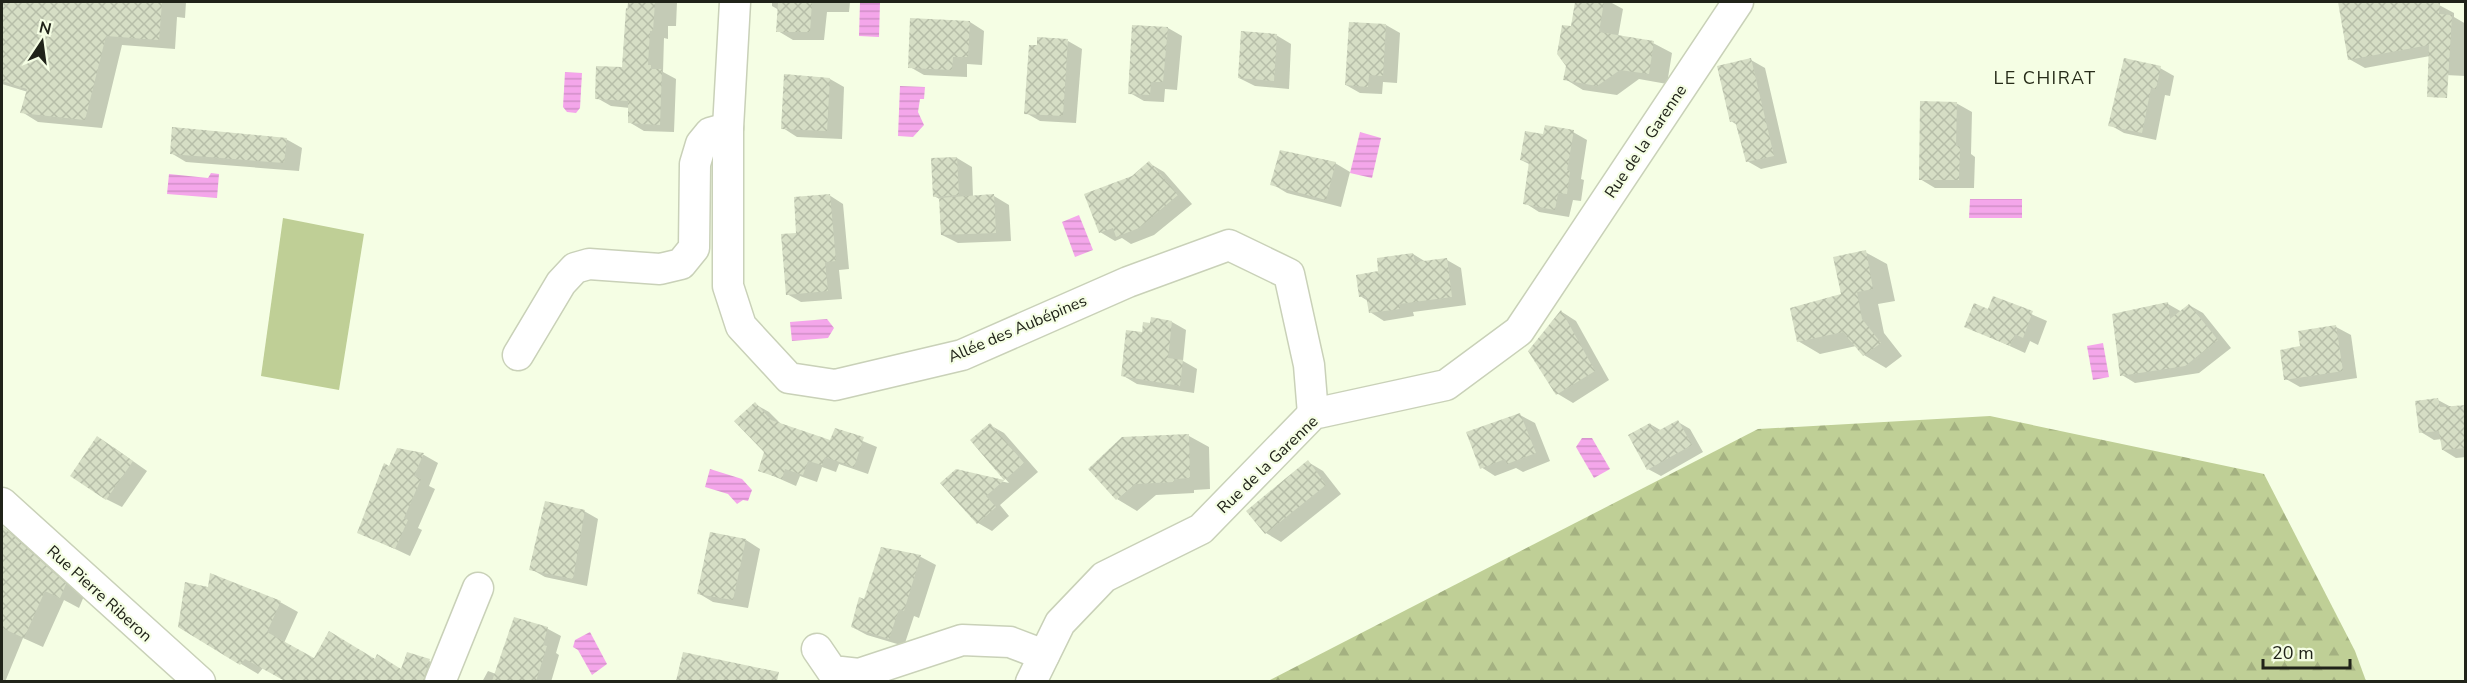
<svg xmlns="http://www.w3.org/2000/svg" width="2467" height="683" font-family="'Nunito Sans',sans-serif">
	<defs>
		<pattern id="forest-firs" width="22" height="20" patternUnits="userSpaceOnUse" patternTransform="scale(1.5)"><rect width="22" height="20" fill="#bfcf96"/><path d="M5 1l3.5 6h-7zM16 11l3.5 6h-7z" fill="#a4b181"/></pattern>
		<pattern id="water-rules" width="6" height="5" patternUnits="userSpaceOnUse" patternTransform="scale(1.5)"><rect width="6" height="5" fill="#f4a6ea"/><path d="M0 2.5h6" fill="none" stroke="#d18fc8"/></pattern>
		<pattern id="building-cross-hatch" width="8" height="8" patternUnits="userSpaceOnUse" patternTransform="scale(1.5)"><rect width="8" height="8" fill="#d6dec5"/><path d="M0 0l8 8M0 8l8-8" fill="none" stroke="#b7bea9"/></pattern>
	</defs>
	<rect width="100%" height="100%" fill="#f5fee4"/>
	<!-- forest -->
	<path fill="url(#forest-firs)" d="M 1990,416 L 2264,474 L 2355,651 L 2366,681 L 1268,681 L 1758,429 Z"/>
	<!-- park -->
	<path fill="#bfcf96" d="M 283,218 L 364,234 L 339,390 L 261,376 Z"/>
	<!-- water -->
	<g fill="url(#water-rules)">
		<path d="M 860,2 L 880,2 L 879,37 L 859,36 Z"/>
		<path d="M 565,72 L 582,73 L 580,108 L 576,113 L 567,112 L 563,107 Z"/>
		<path d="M 900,86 L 925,87 L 924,99 L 920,99 L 918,112 L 924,125 L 913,137 L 898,136 Z"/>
		<path d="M 1360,132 L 1381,138 L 1372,178 L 1350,173 Z"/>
		<path d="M 211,173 L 219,174 L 217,198 L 167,194 L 169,174 L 208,178 Z"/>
		<path d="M 1970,199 L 2022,199 L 2022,218 L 1969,218 Z"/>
		<path d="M 1079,215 L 1093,250 L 1075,257 L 1062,222 Z"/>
		<path d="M 827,319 L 834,328 L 828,338 L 792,341 L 790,322 Z"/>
		<path d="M 2103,343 L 2109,377 L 2093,380 L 2087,346 Z"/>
		<path d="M 1582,438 L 1592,438 L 1610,469 L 1594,478 L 1576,447 Z"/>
		<path d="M 710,469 L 742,479 L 752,490 L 748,501 L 743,500 L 737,504 L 728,494 L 705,487 Z"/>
		<path d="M 590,632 L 607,664 L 592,675 L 578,650 L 573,647 L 575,640 Z"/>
	</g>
	<!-- shadow -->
	<g fill="#0003">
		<path d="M 2,2 L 186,2 L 185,18 L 177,17 L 175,49 L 122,45 L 102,128 L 38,122 L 22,112 L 28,92 L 2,84 Z"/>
		<path d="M 628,2 L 677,2 L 676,26 L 668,26 L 668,39 L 664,38 L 663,72 L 676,79 L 674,132 L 644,131 L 629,122 L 630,108 L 611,106 L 597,98 L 623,69 Z"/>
		<path d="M 772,2 L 850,2 L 849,12 L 827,12 L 824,40 L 793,40 L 778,31 L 779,10 L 772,6 Z"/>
		<path d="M 1577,2 L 1610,2 L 1623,9 L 1618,37 L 1653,43 L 1672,53 L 1667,84 L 1639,79 L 1617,95 L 1583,90 L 1565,79 Z"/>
		<path d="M 2339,2 L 2439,5 L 2454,13 L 2454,17 L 2466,24 L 2466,76 L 2445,75 L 2430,56 L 2365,68 L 2349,59 Z"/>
		<path d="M 970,22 L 984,31 L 982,65 L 967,64 L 967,77 L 924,75 L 910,67 Z"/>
		<path d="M 1386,25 L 1400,33 L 1397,83 L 1383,82 L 1382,94 L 1360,93 L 1346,85 Z"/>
		<path d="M 1168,28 L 1182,36 L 1177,90 L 1165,89 L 1164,102 L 1144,101 L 1130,93 Z"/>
		<path d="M 1276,35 L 1291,44 L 1289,89 L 1255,86 L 1239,78 Z"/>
		<path d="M 1068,41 L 1082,49 L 1076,123 L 1040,121 L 1026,113 Z"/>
		<path d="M 1751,60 L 1765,68 L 1787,163 L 1761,169 L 1747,161 L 1737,125 L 1731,121 Z"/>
		<path d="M 2160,68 L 2174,76 L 2170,96 L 2165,95 L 2156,140 L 2124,133 L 2110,125 Z"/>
		<path d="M 785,76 L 830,79 L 844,87 L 842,139 L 797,137 L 783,128 Z"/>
		<path d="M 1956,103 L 1972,112 L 1971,154 L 1975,157 L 1974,188 L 1935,188 L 1920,179 Z"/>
		<path d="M 1573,132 L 1587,140 L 1581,179 L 1584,180 L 1581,201 L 1573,200 L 1569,217 L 1539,212 L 1525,203 L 1531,165 L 1521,160 L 1544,136 Z"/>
		<path d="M 286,139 L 302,148 L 299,171 L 186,162 L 171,153 Z"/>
		<path d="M 957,158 L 972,167 L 973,197 L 994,196 L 1009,205 L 1011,241 L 958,243 L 942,235 L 941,200 L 934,196 Z"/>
		<path d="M 1149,163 L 1164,172 L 1192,204 L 1154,235 L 1131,244 L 1122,238 L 1115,241 L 1100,232 L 1132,177 Z"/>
		<path d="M 1335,163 L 1350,172 L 1341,207 L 1287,193 L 1272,184 Z"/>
		<path d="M 829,195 L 843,204 L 849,269 L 839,270 L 842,299 L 801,302 L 787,294 L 798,234 Z"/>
		<path d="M 1865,252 L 1887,264 L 1895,301 L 1878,304 L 1884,333 L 1902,356 L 1886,368 L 1864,355 L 1856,346 L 1820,354 L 1798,341 L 1843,296 Z"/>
		<path d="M 1413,254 L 1426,262 L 1447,260 L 1461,268 L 1466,305 L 1413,312 L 1414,316 L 1384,321 L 1370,312 L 1368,301 L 1360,296 L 1380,272 Z"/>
		<path d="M 1994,298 L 2047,321 L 2038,345 L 2030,341 L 2025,353 L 1966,326 L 1989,311 Z"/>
		<path d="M 2168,304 L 2182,312 L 2189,305 L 2203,313 L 2231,348 L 2199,373 L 2135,383 L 2122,375 Z"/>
		<path d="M 1562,312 L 1576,321 L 1609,380 L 1573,403 L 1558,394 L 1530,351 Z"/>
		<path d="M 1152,319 L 1172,322 L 1186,330 L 1183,361 L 1197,369 L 1194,393 L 1137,384 L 1122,375 L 1143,334 L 1151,325 Z"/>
		<path d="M 2336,327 L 2351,335 L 2357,378 L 2300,387 L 2286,379 Z"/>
		<path d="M 2438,400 L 2451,407 L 2466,407 L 2466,457 L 2456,458 L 2443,450 L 2442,439 L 2434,440 L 2421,432 Z"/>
		<path d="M 755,404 L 769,412 L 781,424 L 831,441 L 836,430 L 877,447 L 868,474 L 839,464 L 836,472 L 822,467 L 817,482 L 800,476 L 796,486 L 760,470 L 766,452 Z"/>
		<path d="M 1520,415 L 1535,423 L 1550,461 L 1523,472 L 1516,468 L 1495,476 L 1481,467 Z"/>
		<path d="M 1678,422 L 1690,429 L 1703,452 L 1661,476 L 1648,469 L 1650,424 L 1662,431 Z"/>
		<path d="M 990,425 L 1004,433 L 1038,472 L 1000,505 L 1009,516 L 992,531 L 978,523 L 956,471 L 1009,483 L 972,440 Z"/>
		<path d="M 1189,436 L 1209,447 L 1210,489 L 1194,490 L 1194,493 L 1156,495 L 1137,511 L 1117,499 Z"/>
		<path d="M 113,447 L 147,471 L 122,507 L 106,499 Z"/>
		<path d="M 398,449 L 424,455 L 438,463 L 429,486 L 435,489 L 418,528 L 422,530 L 410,556 L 359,532 Z"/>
		<path d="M 1308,462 L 1323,471 L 1341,494 L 1281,542 L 1266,533 L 1248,511 Z"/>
		<path d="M 584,511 L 598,519 L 587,586 L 545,577 L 531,569 Z"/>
		<path d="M 2,527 L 19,538 L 84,596 L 79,608 L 64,600 L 43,647 L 23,638 L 5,682 L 2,682 Z"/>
		<path d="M 746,540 L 760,549 L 748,608 L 713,602 L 698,593 Z"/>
		<path d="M 882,549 L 921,557 L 936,565 L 919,618 L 914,616 L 904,646 L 867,635 L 852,627 L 865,601 Z"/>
		<path d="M 280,602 L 298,612 L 284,643 L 315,660 L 395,672 L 390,682 L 287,682 L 263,668 L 258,674 L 179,627 Z"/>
		<path d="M 515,618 L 548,629 L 561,636 L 556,653 L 559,655 L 551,682 L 482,682 L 488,671 L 496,674 Z"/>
		<path d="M 429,661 L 437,665 L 431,682 L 412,682 L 400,675 Z"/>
		<path d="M 762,675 L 760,682 L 681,682 L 678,677 Z"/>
	</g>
	<!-- building -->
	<g fill="url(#building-cross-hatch)">
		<path d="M 2,2 L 162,2 L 159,40 L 106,36 L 85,120 L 20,113 L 27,89 L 2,81 Z"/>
		<path d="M 629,2 L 655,2 L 653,31 L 650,31 L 648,65 L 651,65 L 651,69 L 662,69 L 660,125 L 628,123 L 628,101 L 595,99 L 596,66 L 622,67 L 626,8 L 629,9 Z"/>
		<path d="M 778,2 L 812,2 L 810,32 L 776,32 Z"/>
		<path d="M 1575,2 L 1604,2 L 1599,32 L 1654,41 L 1649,74 L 1620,70 L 1597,86 L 1563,80 L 1566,66 L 1557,54 L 1562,25 L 1571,26 Z"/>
		<path d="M 2338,2 L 2440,3 L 2439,14 L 2452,15 L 2447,98 L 2427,97 L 2429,45 L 2348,60 Z"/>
		<path d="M 910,18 L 970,21 L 968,57 L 953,57 L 952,70 L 908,68 Z"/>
		<path d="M 1349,22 L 1386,24 L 1383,76 L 1369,75 L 1368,87 L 1345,85 Z"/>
		<path d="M 1132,25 L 1168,27 L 1163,82 L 1151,82 L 1150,95 L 1128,94 Z"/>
		<path d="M 1241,31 L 1277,34 L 1274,81 L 1238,78 Z"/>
		<path d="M 1037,37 L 1068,39 L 1063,116 L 1024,114 L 1029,45 L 1037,45 Z"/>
		<path d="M 1751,58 L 1774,156 L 1746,162 L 1735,121 L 1730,122 L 1717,66 Z"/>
		<path d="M 2124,58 L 2161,66 L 2156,89 L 2151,88 L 2142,133 L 2108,126 Z"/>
		<path d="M 784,74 L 830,78 L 827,131 L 781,129 Z"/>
		<path d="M 1920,101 L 1957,102 L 1956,146 L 1960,146 L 1959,180 L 1919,180 Z"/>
		<path d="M 1545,125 L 1574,130 L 1567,170 L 1570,171 L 1567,194 L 1558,193 L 1555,210 L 1523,204 L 1529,162 L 1520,160 L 1525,131 L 1543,134 Z"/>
		<path d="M 172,127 L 287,138 L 284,163 L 170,154 Z"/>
		<path d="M 1280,150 L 1336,162 L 1326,200 L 1270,185 Z"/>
		<path d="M 957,157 L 959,195 L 933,197 L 931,158 Z"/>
		<path d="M 1149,161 L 1178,195 L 1139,228 L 1116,237 L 1113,228 L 1099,233 L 1084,194 L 1132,176 Z"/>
		<path d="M 830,194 L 836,261 L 825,262 L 828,291 L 786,295 L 781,234 L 796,233 L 794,197 Z"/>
		<path d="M 994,194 L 996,233 L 941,235 L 939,198 Z"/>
		<path d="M 1866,250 L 1873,289 L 1857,292 L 1862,319 L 1881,343 L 1863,356 L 1843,332 L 1797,342 L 1790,308 L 1841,294 L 1833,257 Z"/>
		<path d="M 1413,253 L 1415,262 L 1447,258 L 1452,297 L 1399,304 L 1400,309 L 1369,313 L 1366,296 L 1359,297 L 1356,275 L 1378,271 L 1377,258 Z"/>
		<path d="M 1993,296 L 2033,311 L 2023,338 L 2015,334 L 2010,346 L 1964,327 L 1974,303 L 1988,309 Z"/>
		<path d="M 2168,302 L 2170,319 L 2189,304 L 2218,340 L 2185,366 L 2120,376 L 2112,314 Z"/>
		<path d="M 1561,310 L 1595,371 L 1556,395 L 1528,351 Z"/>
		<path d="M 1151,317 L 1172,321 L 1168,358 L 1183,360 L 1180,386 L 1121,376 L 1126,330 L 1142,332 L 1143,322 L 1150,323 Z"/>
		<path d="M 2336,325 L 2343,371 L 2284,380 L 2280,350 L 2300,346 L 2298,331 Z"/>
		<path d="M 2438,398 L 2440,407 L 2466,405 L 2466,448 L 2442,450 L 2439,431 L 2419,433 L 2415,401 Z"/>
		<path d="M 755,402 L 771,420 L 830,440 L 835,428 L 864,437 L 854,467 L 825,457 L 822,465 L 808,461 L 803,475 L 785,469 L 782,479 L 758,471 L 764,452 L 734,421 Z"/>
		<path d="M 1520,413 L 1536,453 L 1507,464 L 1505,459 L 1480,469 L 1466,432 Z"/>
		<path d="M 1678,420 L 1692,445 L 1647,470 L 1628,435 L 1650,423 L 1656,432 Z"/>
		<path d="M 990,423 L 1024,463 L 986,496 L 996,507 L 977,524 L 940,483 L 956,469 L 1004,480 L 970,440 Z"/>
		<path d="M 1189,434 L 1190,478 L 1174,479 L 1174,482 L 1135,484 L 1116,500 L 1088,469 L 1122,437 Z"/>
		<path d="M 97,436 L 133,461 L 106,500 L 70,476 Z"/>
		<path d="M 397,448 L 424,453 L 414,476 L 421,479 L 404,518 L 408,520 L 395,549 L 357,533 L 384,463 L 389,466 Z"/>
		<path d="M 1308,460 L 1326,485 L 1265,534 L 1246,511 Z"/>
		<path d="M 545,501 L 585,510 L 573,579 L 529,570 Z"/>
		<path d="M 2,526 L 66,584 L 60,598 L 45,591 L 24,638 L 2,628 Z"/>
		<path d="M 710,532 L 746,539 L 733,600 L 697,594 Z"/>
		<path d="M 881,547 L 921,555 L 904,611 L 899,609 L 889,639 L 851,627 L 859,597 L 864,599 Z"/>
		<path d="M 210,573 L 281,601 L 267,632 L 314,658 L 329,631 L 375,659 L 377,654 L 401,669 L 407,652 L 430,659 L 423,681 L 285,681 L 245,659 L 240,665 L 178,627 L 185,582 L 208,587 Z"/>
		<path d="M 514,617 L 548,627 L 543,645 L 547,646 L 536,681 L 492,681 Z"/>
		<path d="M 683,652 L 779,672 L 777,681 L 676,681 Z"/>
	</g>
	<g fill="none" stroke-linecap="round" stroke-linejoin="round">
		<!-- minor casing -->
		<g stroke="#c9d1b8" stroke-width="33">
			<g id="minor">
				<path d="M 735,2 L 728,128 L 728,286 L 741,326 L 789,378 L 835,385 L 962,355 L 1128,282 L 1229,245 L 1289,274 L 1309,365 L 1313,414"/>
				<path d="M 518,355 L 561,283 L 575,268 L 589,264 L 660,269 L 681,264 L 694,248 L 695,164 L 701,144 L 710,133 L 728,128"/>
				<path d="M 2,503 L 200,682"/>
				<path d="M 817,649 L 832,671 L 859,674 L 962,640 L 1010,642 L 1044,655"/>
				<path d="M 440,682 L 478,588"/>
				<path d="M 1031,682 L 1060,623 L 1104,577 L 1201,529 L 1313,414 L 1446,385 L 1519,331 L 1738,2"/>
			</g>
		</g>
		<!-- minor -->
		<use href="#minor" stroke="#fff" stroke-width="30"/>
	</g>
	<g text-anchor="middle" stroke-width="4.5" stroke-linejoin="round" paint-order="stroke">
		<!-- street labels -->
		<g font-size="16" fill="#202319" stroke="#f5fee4">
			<text transform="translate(1645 141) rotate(-56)" y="6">Rue de la Garenne</text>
			<text transform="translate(1017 328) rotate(-23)" y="6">Allée des Aubépines</text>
			<text transform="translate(1267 464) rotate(-44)" y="6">Rue de la Garenne</text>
			<text transform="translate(100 593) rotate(42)" y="6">Rue Pierre Riberon</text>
		</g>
		<!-- neighbourhood labels -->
		<g font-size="18" letter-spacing="1.5" fill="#272c19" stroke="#f5fee4">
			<text x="2045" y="84">LE CHIRAT</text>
		</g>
	</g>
	<!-- border -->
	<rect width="2467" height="683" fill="none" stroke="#202319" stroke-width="6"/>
	<!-- north arrow -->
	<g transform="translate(42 42) rotate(13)" stroke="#f5fee4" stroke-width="4.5" paint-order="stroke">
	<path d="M0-4.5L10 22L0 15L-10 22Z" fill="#202319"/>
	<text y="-9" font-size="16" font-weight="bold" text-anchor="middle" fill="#202319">N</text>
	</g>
	<!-- scale -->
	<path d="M2263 659v9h87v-9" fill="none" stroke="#202319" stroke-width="3"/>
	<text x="2272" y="659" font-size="18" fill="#202319" stroke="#f5fee4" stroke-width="4.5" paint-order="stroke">20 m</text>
</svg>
